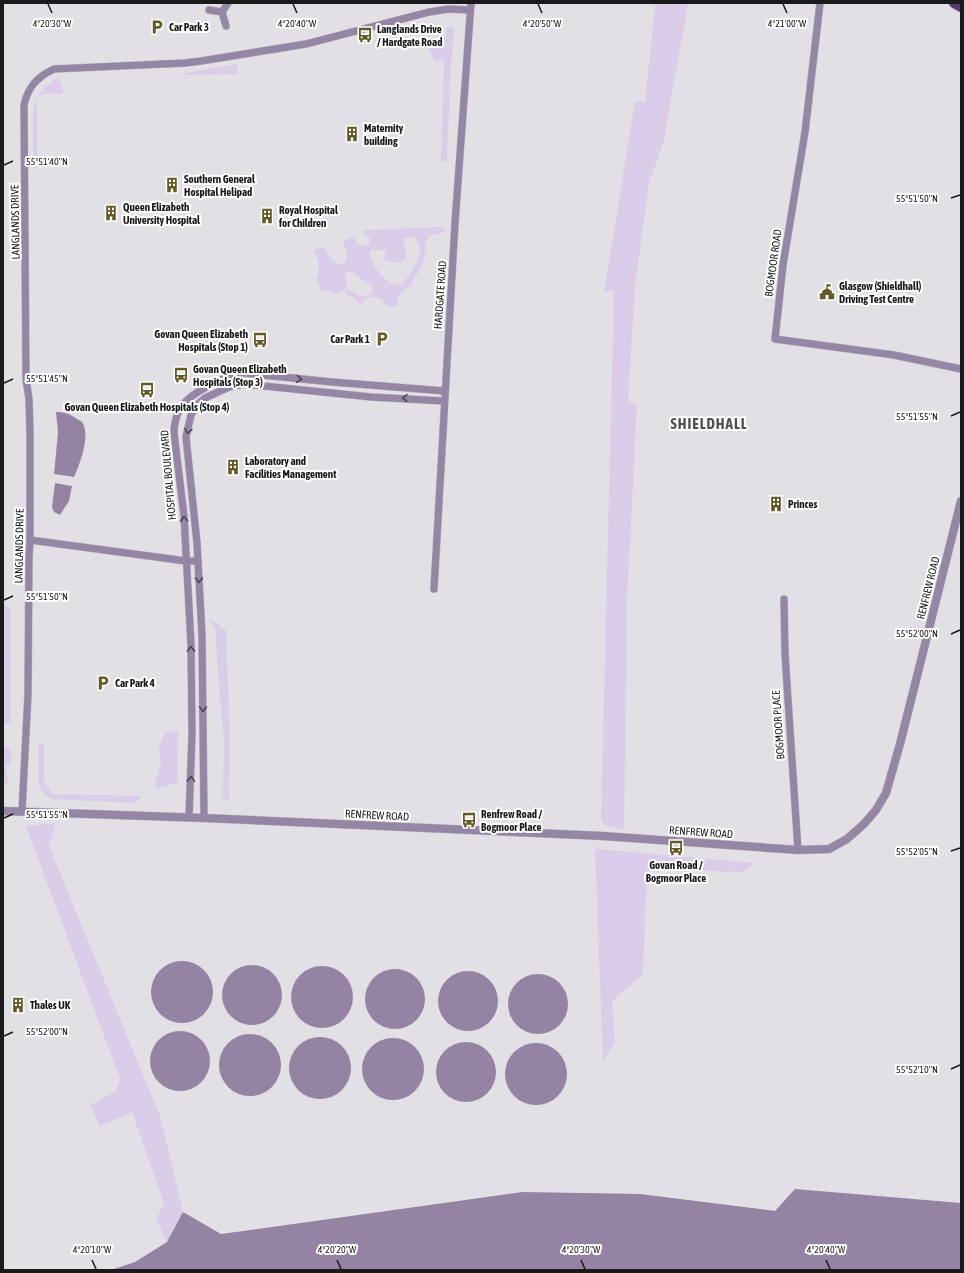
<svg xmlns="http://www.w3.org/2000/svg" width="964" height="1273" font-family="'Asap Condensed',sans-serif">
	<rect width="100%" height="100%" fill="#e3e0e5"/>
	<!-- green -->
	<g fill="#dbccea" fill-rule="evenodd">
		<path d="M 632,3 L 688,3 L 664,140 L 649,183 L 635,286 L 628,401 L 637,404 L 627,600 L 624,830 L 605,825 L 601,819 L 614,290 L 604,292 L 635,101 L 645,102 L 655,5 Z"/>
		<path d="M 447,27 L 453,27 L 454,29 L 450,80 L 447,161 L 441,161 L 444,61 L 434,61 L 429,48 L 442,41 L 443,37 L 446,36 Z"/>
		<path d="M 237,64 L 237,74 L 185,75 L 185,73 Z"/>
		<path d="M 56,79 L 59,79 L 63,89 L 63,94 L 42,94 L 37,97 L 43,88 Z"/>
		<path d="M 37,99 L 37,168 L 34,168 L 33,115 L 34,107 Z"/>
		<path d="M 444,227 L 443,233 L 434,234 L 430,237 L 426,242 L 424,260 L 419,271 L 411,285 L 401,292 L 398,297 L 397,307 L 387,306 C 382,296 374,295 364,300 L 360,307 C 358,300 353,296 346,295 L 345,291 L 348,289 C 356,294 364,301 372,292 L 372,286 L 352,272 L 345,273 L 347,288 L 342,292 L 337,294 L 326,290 L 322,291 L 316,279 C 322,268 319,260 313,251 L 317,248 L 325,248 L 330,257 L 337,264 L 343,265 C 350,258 346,251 343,243 C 346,239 349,237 354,238 L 359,245 L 366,246 L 369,244 L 370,238 L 363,232 L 365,230 ZM 413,237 C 417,241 420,244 420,250 C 419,260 408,283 397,285 C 390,286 382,276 378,271 C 374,266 369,257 370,252 L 373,249 L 386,251 L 384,261 L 400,263 L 405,260 L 406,254 L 403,239 Z"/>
		<path d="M 3,604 L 10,608 L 11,722 L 3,724 Z"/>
		<path d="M 209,618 L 226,630 L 230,738 L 229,800 L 223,799 L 224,739 L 217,664 L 216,630 Z"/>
		<path d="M 178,731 L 177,783 L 156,788 L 155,784 L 161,763 L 159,747 L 166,732 Z"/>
		<path d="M 44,743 L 44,781 L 52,794 L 142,796 L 136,803 L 50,799 L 39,787 L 39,744 Z"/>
		<path d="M 3,746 L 7,746 L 12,753 L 10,763 L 5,766 L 9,783 L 5,784 L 3,779 Z"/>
		<path d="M 56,823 L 49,846 L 160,1116 L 183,1212 L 167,1242 L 156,1219 L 164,1204 L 132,1112 L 100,1126 L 90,1105 L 115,1092 L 120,1079 L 26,826 Z"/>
		<path d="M 595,849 L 755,863 L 741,872 L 647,869 L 643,974 L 612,1001 L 615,1042 L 603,1061 Z"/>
	</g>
	<!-- water -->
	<g fill="#9483a3">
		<path d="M 56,412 C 63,412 68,413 74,417 C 76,419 80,420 82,422 C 91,435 80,464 74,477 L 54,474 L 58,432 Z"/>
		<path d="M 55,483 L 72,486 L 69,501 L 60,515 L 54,512 L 52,507 Z"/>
		<circle cx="182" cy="992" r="31"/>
		<circle cx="252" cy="995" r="30"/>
		<circle cx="322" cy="997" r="31"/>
		<circle cx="395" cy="999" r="30"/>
		<circle cx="468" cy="1001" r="30"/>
		<circle cx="538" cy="1004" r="30"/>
		<circle cx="180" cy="1061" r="30"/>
		<circle cx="250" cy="1065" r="31"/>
		<circle cx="320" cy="1068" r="31"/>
		<circle cx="393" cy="1069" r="31"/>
		<circle cx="466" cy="1072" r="30"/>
		<circle cx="536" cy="1074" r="31"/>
		<path d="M 795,1189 L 961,1203 L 961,1270 L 111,1270 L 135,1262 L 167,1242 L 183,1212 L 221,1234 L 523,1192 L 640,1194 L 775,1211 Z"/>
	</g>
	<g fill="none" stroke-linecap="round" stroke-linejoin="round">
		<!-- minor casing -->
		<g stroke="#bfbcc1" stroke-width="8">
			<g id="minor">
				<path d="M 820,3 L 805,132 L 783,265 L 775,339 L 894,355 L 961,369"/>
				<path d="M 209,10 L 222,12 L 226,26"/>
				<path d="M 222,12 L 228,3"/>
				<path d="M 30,540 L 186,561 L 198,561"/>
				<path d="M 434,589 L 455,223 L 471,3"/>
				<path d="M 784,599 L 785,654 L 798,850"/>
				<path d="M 22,811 L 28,694 L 29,558 L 30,540 L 30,432 L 29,399 L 26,379 L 24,105 C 28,87 37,77 54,69 L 185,63 L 201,61 L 306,44 L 429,12 L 449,9 L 470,10"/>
				<path d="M 189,817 L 192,735 L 191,644 L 184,516 L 174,433 C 174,425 176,416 180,409 C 188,393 226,376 243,373 L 332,382 L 445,391"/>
				<path d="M 204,818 L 202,635 L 197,543 L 186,437 L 191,415 L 197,405 L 205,398 L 229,387 L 245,384 L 371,397 L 444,401"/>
			</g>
		</g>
		<!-- tertiary casing -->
		<g stroke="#bfbcc1" stroke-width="9">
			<path id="tertiary" d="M 3,811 L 204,818 L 603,836 L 798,850 L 829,849 L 847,839 L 864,824 L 876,810 L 886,793 L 900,744 L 961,501"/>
		</g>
		<!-- primary casing -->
		<g stroke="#bfbcc1" stroke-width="11">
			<path id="primary" d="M 954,3 L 961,7"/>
		</g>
		<!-- minor -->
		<use href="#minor" stroke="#9686a6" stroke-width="7"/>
		<!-- tertiary -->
		<use href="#tertiary" stroke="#9686a6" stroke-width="8"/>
		<!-- primary -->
		<use href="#primary" stroke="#593b71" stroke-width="10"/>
	</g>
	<!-- one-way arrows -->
	<defs><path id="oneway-chevron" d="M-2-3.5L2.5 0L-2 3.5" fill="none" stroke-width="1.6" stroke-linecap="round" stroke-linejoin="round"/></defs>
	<g stroke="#4c4553">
		<use href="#oneway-chevron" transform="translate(299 379) rotate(6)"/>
		<use href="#oneway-chevron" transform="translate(405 398) rotate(-178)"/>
		<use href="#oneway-chevron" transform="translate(188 431) rotate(100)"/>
		<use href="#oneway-chevron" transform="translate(184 519) rotate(-93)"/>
		<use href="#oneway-chevron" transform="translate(199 580) rotate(87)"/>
		<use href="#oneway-chevron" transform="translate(191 649) rotate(-91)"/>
		<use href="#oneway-chevron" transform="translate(203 709) rotate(90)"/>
		<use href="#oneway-chevron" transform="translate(191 779) rotate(-88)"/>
	</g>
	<!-- ticks -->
	<path fill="none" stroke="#1a191b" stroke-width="1.5" d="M 48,4 L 52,13M 293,4 L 297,13M 538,4 L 542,13M 783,4 L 787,13M 4,165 L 13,161M 951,198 L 960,195M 4,383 L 13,379M 951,416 L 960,412M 4,600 L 13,596M 951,634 L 960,630M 4,818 L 13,814M 951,851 L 960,848M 4,1036 L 13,1032M 951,1069 L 960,1065M 92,1260 L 96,1269M 337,1260 L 341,1269M 581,1260 L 585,1269M 826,1260 L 830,1269"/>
	<!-- icons -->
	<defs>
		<g id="parking-bare" transform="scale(1.2)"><path d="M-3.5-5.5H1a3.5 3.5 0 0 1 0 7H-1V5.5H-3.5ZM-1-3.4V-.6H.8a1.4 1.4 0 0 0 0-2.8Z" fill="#645a27" stroke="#fff" stroke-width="2.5" paint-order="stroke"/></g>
		<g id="bus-bare" transform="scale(1.2)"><path d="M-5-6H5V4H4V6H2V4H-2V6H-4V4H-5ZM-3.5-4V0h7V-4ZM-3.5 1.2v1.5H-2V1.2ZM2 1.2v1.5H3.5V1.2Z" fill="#645a27" stroke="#fff" stroke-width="2.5" paint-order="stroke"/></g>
		<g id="building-bare" transform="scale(1.2)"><path d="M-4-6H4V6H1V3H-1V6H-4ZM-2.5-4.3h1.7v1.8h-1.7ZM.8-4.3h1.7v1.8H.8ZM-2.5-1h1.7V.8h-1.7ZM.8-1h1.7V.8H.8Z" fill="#645a27" stroke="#fff" stroke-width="2.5" paint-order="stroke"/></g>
		<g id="civic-bare" transform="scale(1.2)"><path d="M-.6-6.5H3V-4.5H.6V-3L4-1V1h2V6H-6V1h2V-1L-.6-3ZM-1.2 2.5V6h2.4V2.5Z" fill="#645a27" stroke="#fff" stroke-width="2.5" paint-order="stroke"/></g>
	</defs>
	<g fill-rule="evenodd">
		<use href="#parking-bare" x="157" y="27"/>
		<use href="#bus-bare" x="365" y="35"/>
		<use href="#building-bare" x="352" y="134"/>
		<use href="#building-bare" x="172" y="185"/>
		<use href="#building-bare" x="111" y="213"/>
		<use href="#building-bare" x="267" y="216"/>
		<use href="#civic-bare" x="827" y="292"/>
		<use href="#parking-bare" x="382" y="339"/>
		<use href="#bus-bare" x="260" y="340"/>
		<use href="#bus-bare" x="181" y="375"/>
		<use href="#bus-bare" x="147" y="390"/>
		<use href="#building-bare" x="233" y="467"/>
		<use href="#building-bare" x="776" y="504"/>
		<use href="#parking-bare" x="103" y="683"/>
		<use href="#bus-bare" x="469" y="820"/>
		<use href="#bus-bare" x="676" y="848"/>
		<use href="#building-bare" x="18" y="1005"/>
	</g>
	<g text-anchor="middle" stroke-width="4" stroke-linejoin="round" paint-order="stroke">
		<!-- poi labels -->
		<g font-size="11" font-weight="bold" fill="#1a191b" stroke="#fff" text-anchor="start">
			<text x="169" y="31">Car Park 3</text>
			<text x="377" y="33">Langlands Drive<tspan x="377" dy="13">/ Hardgate Road</tspan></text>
			<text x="364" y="132">Maternity<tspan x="364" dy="13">building</tspan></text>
			<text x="184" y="183">Southern General<tspan x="184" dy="13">Hospital Helipad</tspan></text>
			<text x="123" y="211">Queen Elizabeth<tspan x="123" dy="13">University Hospital</tspan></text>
			<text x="279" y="214">Royal Hospital<tspan x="279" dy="13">for Children</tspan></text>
			<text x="839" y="290">Glasgow (Shieldhall)<tspan x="839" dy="13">Driving Test Centre</tspan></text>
			<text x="248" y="338" text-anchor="end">Govan Queen Elizabeth<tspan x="248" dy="13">Hospitals (Stop 1)</tspan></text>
			<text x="370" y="343" text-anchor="end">Car Park 1</text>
			<text x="193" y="373">Govan Queen Elizabeth<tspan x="193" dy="13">Hospitals (Stop 3)</tspan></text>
			<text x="147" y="411" text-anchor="middle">Govan Queen Elizabeth Hospitals (Stop 4)</text>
			<text x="245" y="465">Laboratory and<tspan x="245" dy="13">Facilities Management</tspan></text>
			<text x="788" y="508">Princes</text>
			<text x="115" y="687">Car Park 4</text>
			<text x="481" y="818">Renfrew Road /<tspan x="481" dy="13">Bogmoor Place</tspan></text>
			<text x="676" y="869" text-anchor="middle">Govan Road /<tspan x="676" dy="13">Bogmoor Place</tspan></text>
			<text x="30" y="1009">Thales UK</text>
		</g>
		<!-- street labels -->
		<g font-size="11" fill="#1a191b" stroke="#fff">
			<text transform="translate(15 222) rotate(-91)" y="4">LANGLANDS DRIVE</text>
			<text transform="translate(773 263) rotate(-82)" y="4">BOGMOOR ROAD</text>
			<text transform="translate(440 295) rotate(-86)" y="4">HARDGATE ROAD</text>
			<text transform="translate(168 475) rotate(-95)" y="4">HOSPITAL BOULEVARD</text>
			<text transform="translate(19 546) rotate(-89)" y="4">LANGLANDS DRIVE</text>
			<text transform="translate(928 588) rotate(-76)" y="4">RENFREW ROAD</text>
			<text transform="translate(778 725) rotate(-94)" y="4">BOGMOOR PLACE</text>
			<text transform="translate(377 815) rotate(3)" y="4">RENFREW ROAD</text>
			<text transform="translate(701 832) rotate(4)" y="4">RENFREW ROAD</text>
		</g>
		<!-- district labels -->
		<g font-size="15" font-weight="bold" letter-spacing="1" fill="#504f52" stroke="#fff">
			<text x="709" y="429">SHIELDHALL</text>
		</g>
	</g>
	<g font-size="10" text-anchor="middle" fill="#1a191b" stroke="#fff" stroke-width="4" stroke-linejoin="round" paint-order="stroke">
		<text x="52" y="27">4°20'30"W</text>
		<text x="542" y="27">4°20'50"W</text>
		<text x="787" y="27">4°21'00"W</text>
		<text x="297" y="27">4°20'40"W</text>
		<text x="47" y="165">55°51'40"N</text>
		<text x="917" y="202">55°51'50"N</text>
		<text x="47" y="382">55°51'45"N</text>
		<text x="917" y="420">55°51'55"N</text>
		<text x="47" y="600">55°51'50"N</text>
		<text x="917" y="637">55°52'00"N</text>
		<text x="47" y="818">55°51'55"N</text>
		<text x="917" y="855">55°52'05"N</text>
		<text x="47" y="1035">55°52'00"N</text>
		<text x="917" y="1073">55°52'10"N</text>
		<text x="92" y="1253">4°20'10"W</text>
		<text x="337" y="1253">4°20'20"W</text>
		<text x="581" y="1253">4°20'30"W</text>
		<text x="826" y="1253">4°20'40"W</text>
	</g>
	<!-- border -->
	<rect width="964" height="1273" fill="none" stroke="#1a191b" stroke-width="8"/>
</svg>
